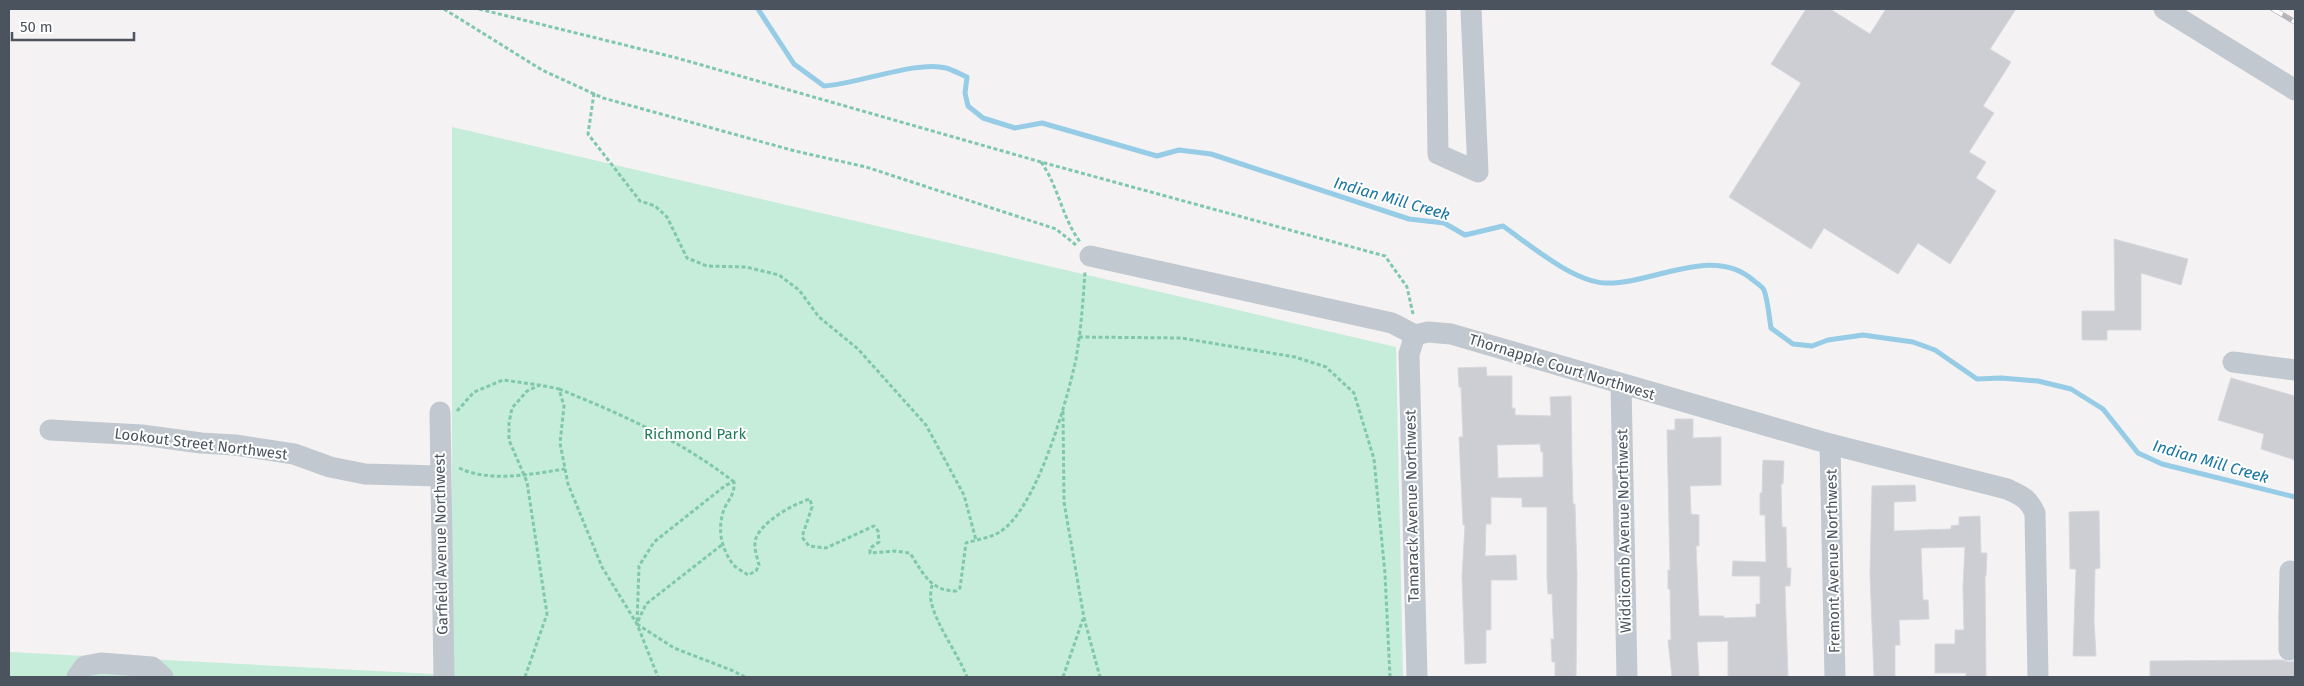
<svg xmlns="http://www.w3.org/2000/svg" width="2304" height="686" font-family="'Fira Sans',sans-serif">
	<rect width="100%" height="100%" fill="#f4f2f2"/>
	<!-- green -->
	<g fill="#c5edd9">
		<path d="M 452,127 L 1396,347 L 1403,677 L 452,677 Z"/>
		<path d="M 9,652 L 435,674 L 435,677 L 9,677 Z"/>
	</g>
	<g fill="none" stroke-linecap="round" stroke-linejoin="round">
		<!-- stream -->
		<path stroke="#96cce6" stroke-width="5" d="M 758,9 L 794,64 L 824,86 C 857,84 918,60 946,68 C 953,70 960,74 967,77 L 965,93 L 968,106 L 983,118 L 1015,128 L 1042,123 L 1157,156 L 1179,150 L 1211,154 L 1409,219 L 1444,223 L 1465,235 L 1503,226 C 1530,245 1572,281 1605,283 C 1652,285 1712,244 1753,280 C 1756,283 1762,286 1764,290 C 1768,301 1769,316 1771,328 L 1793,344 L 1812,346 L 1828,340 L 1863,335 L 1913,342 L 1935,350 L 1977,379 L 2001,378 L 2038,381 L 2071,389 L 2103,409 L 2138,453 L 2162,464 L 2295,497"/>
	</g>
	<!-- building -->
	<g fill="#ccced4" stroke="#d7d8dd" fill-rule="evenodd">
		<path d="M 1806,9 L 1830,9 L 1870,34 L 1886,9 L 2016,9 L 1990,49 L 2011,62 L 1983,106 L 1994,113 L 1969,152 L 1986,162 L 1976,178 L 1996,191 L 1950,264 L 1918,243 L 1898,274 L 1824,228 L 1811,249 L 1729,197 L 1801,83 L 1771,64 Z"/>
		<path d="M 2114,239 L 2188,259 L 2181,285 L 2141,273 L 2141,330 L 2107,330 L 2107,340 L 2082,340 L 2082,311 L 2115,311 Z"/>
		<path d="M 1486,367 L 1487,376 L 1512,376 L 1512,408 L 1515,408 L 1515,415 L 1551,416 L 1550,397 L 1571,396 L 1572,465 L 1573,504 L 1575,504 L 1577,574 L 1576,677 L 1555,677 L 1555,662 L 1552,662 L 1551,639 L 1554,639 L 1552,594 L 1548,594 L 1547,578 L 1547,507 L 1522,507 L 1522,498 L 1491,497 L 1491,524 L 1486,524 L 1485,556 L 1516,555 L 1517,580 L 1491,580 L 1491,630 L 1486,630 L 1486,663 L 1465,664 L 1462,577 L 1465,525 L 1463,525 L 1459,437 L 1463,437 L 1461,387 L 1459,387 L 1458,368 ZM 1540,444 L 1541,452 L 1543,452 L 1543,477 L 1498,478 L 1497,445 Z"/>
		<path d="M 2231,378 L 2295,396 L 2295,460 L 2261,449 L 2264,434 L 2218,420 Z"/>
		<path d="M 1675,419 L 1693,419 L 1693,438 L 1721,437 L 1721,485 L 1690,486 L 1691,514 L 1699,515 L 1699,546 L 1696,546 L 1699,616 L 1724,616 L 1724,618 L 1756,617 L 1756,604 L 1760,604 L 1760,576 L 1732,576 L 1733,561 L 1766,562 L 1765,515 L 1760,515 L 1760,493 L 1762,493 L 1763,460 L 1784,461 L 1783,484 L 1781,484 L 1782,527 L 1786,527 L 1787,568 L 1791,568 L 1790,586 L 1785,586 L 1788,677 L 1728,677 L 1728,641 L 1697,642 L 1699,677 L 1672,677 L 1668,640 L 1671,640 L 1670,589 L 1668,589 L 1668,570 L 1670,570 L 1667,430 L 1675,430 Z"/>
		<path d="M 1915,485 L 1916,501 L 1894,502 L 1894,531 L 1951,529 L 1951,526 L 1959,525 L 1959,517 L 1980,516 L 1981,553 L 1987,553 L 1986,576 L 1985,576 L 1986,677 L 1966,677 L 1966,673 L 1935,673 L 1935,644 L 1955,644 L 1955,630 L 1964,630 L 1963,587 L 1965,547 L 1921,548 L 1923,600 L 1928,600 L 1929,619 L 1899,620 L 1900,645 L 1895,645 L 1895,677 L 1874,677 L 1870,573 L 1872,486 Z"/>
		<path d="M 2099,511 L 2100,568 L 2095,569 L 2094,620 L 2096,656 L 2073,656 L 2076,569 L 2070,569 L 2069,512 Z"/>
		<path d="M 2282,660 L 2289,662 L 2295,661 L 2295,677 L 2150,677 L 2150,661 Z"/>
	</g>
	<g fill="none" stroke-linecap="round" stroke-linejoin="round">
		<!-- path -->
		<g stroke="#80c8ad" stroke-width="3" stroke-dasharray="4 2.5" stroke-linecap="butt">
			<path d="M 444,9 L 542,70 L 603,98 L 795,151 L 866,167 L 1056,229 L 1076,245"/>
			<path d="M 479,9 L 677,58 L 1041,162 L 1385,256 L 1407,287 L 1413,314"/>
			<path d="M 594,93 L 588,134 L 640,201 L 655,206 L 667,217 L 687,258 L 707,266 L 746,267 L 779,275 L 799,290 L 819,317 L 858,349 L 926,425 L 964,495 L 976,540"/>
			<path d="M 1041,162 C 1059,187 1062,219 1081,243"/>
			<path d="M 1079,337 L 1181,338 L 1295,357 L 1326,367 L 1354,393 L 1374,459 L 1385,574 L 1390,677"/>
			<path d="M 559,389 C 619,413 682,441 734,482"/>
			<path d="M 457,411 L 474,392 L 503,380 L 539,385"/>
			<path d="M 1063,411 L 1064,502 L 1084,618 L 1100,677"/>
			<path d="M 459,468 C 491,483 531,474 565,469"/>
			<path d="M 932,585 C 931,590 930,596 931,601 C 935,623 958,654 967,677"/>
			<path d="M 638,621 L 646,604 L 723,544"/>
			<path d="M 525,677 L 547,614 L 527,482 L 509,440 L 509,423 L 512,408 L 527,391 L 540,385 L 559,389 L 564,406 L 560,443 L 568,484 L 602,567 L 637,624 L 658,677"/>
			<path d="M 745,677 L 731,670 L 674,648 L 637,624 L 639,566 L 654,542 L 726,485 L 734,482 C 735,493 730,498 725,507 C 717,526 720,546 732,563 C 735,568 743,571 748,575 L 756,571 L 759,565 C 757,557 753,546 756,538 C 763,521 793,504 810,499 L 812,507 L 802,537 L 809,546 L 826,548 L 874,526 L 878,531 L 879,542 L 870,548 L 870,553 L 895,551 L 910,553 C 923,573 930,591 956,591 L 960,588 L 966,543 C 976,540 988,538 998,533 C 1036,512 1067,401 1076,359 C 1081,330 1083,301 1085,272"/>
			<path d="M 1063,677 L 1083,619"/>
		</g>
		<!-- minor -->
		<g stroke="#c1c8cf" stroke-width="21">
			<path d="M 1436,9 L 1438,154 L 1478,172 L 1471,9"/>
			<path d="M 2164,9 L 2295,90"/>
			<path d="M 1090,256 L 1392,323 L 1415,335 L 1428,332 L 1451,334 L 1830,444 L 2007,489 C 2022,496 2028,498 2035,513 L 2038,677"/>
			<path d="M 1415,335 L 1409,354 L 1417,677"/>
			<path d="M 2233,362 L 2295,370"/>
			<path d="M 1621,385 L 1627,677"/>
			<path d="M 440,412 L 444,677"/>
			<path d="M 50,430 L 142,435 L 201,443 L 235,445 L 294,454 L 330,467 L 365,474 L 440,476"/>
			<path d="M 1830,444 L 1835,677"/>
			<path d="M 2289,617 L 2290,571 L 2295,573"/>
			<path d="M 2289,650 L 2289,617 L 2295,617"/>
			<path d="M 77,677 L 85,666 L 101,663 L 152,667 L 163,677"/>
		</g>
		<!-- rail casing -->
		<g stroke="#b5b6bb" stroke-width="5.5">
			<path id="rail" d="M 2273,9 L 2295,22"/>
		</g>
		<!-- rail -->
		<use href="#rail" stroke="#fff" stroke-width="4" stroke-dasharray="11" stroke-linecap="butt"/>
	</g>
	<g text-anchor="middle" stroke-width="4" stroke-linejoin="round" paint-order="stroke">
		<!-- street labels -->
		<g font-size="15" fill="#4b535e" stroke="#fff">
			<text transform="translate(1562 367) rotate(17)" y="5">Thornapple Court Northwest</text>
			<text transform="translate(201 444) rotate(7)" y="5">Lookout Street Northwest</text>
			<text transform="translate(1412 506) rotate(-91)" y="5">Tamarack Avenue Northwest</text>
			<text transform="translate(1624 531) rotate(-91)" y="5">Widdicomb Avenue Northwest</text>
			<text transform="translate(441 544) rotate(-91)" y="5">Garfield Avenue Northwest</text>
			<text transform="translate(1833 561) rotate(-91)" y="5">Fremont Avenue Northwest</text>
		</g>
		<!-- park labels -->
		<g font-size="15" fill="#207b58" stroke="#fff">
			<text x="695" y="439">Richmond Park</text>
		</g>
		<!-- water labels -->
		<g font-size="16" font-style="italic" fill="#1976a3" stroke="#fff">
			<text transform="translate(1392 198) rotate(16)" y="6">Indian Mill Creek</text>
			<text transform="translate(2211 461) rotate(16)" y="6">Indian Mill Creek</text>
		</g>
	</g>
	<!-- border -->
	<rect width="2304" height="686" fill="none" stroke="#4b535e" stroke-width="20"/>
	<!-- scale -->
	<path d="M12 32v8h122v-8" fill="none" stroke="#4b535e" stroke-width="2.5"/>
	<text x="20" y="32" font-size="15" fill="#4b535e" stroke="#ffffff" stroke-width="4" paint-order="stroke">50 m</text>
</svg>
